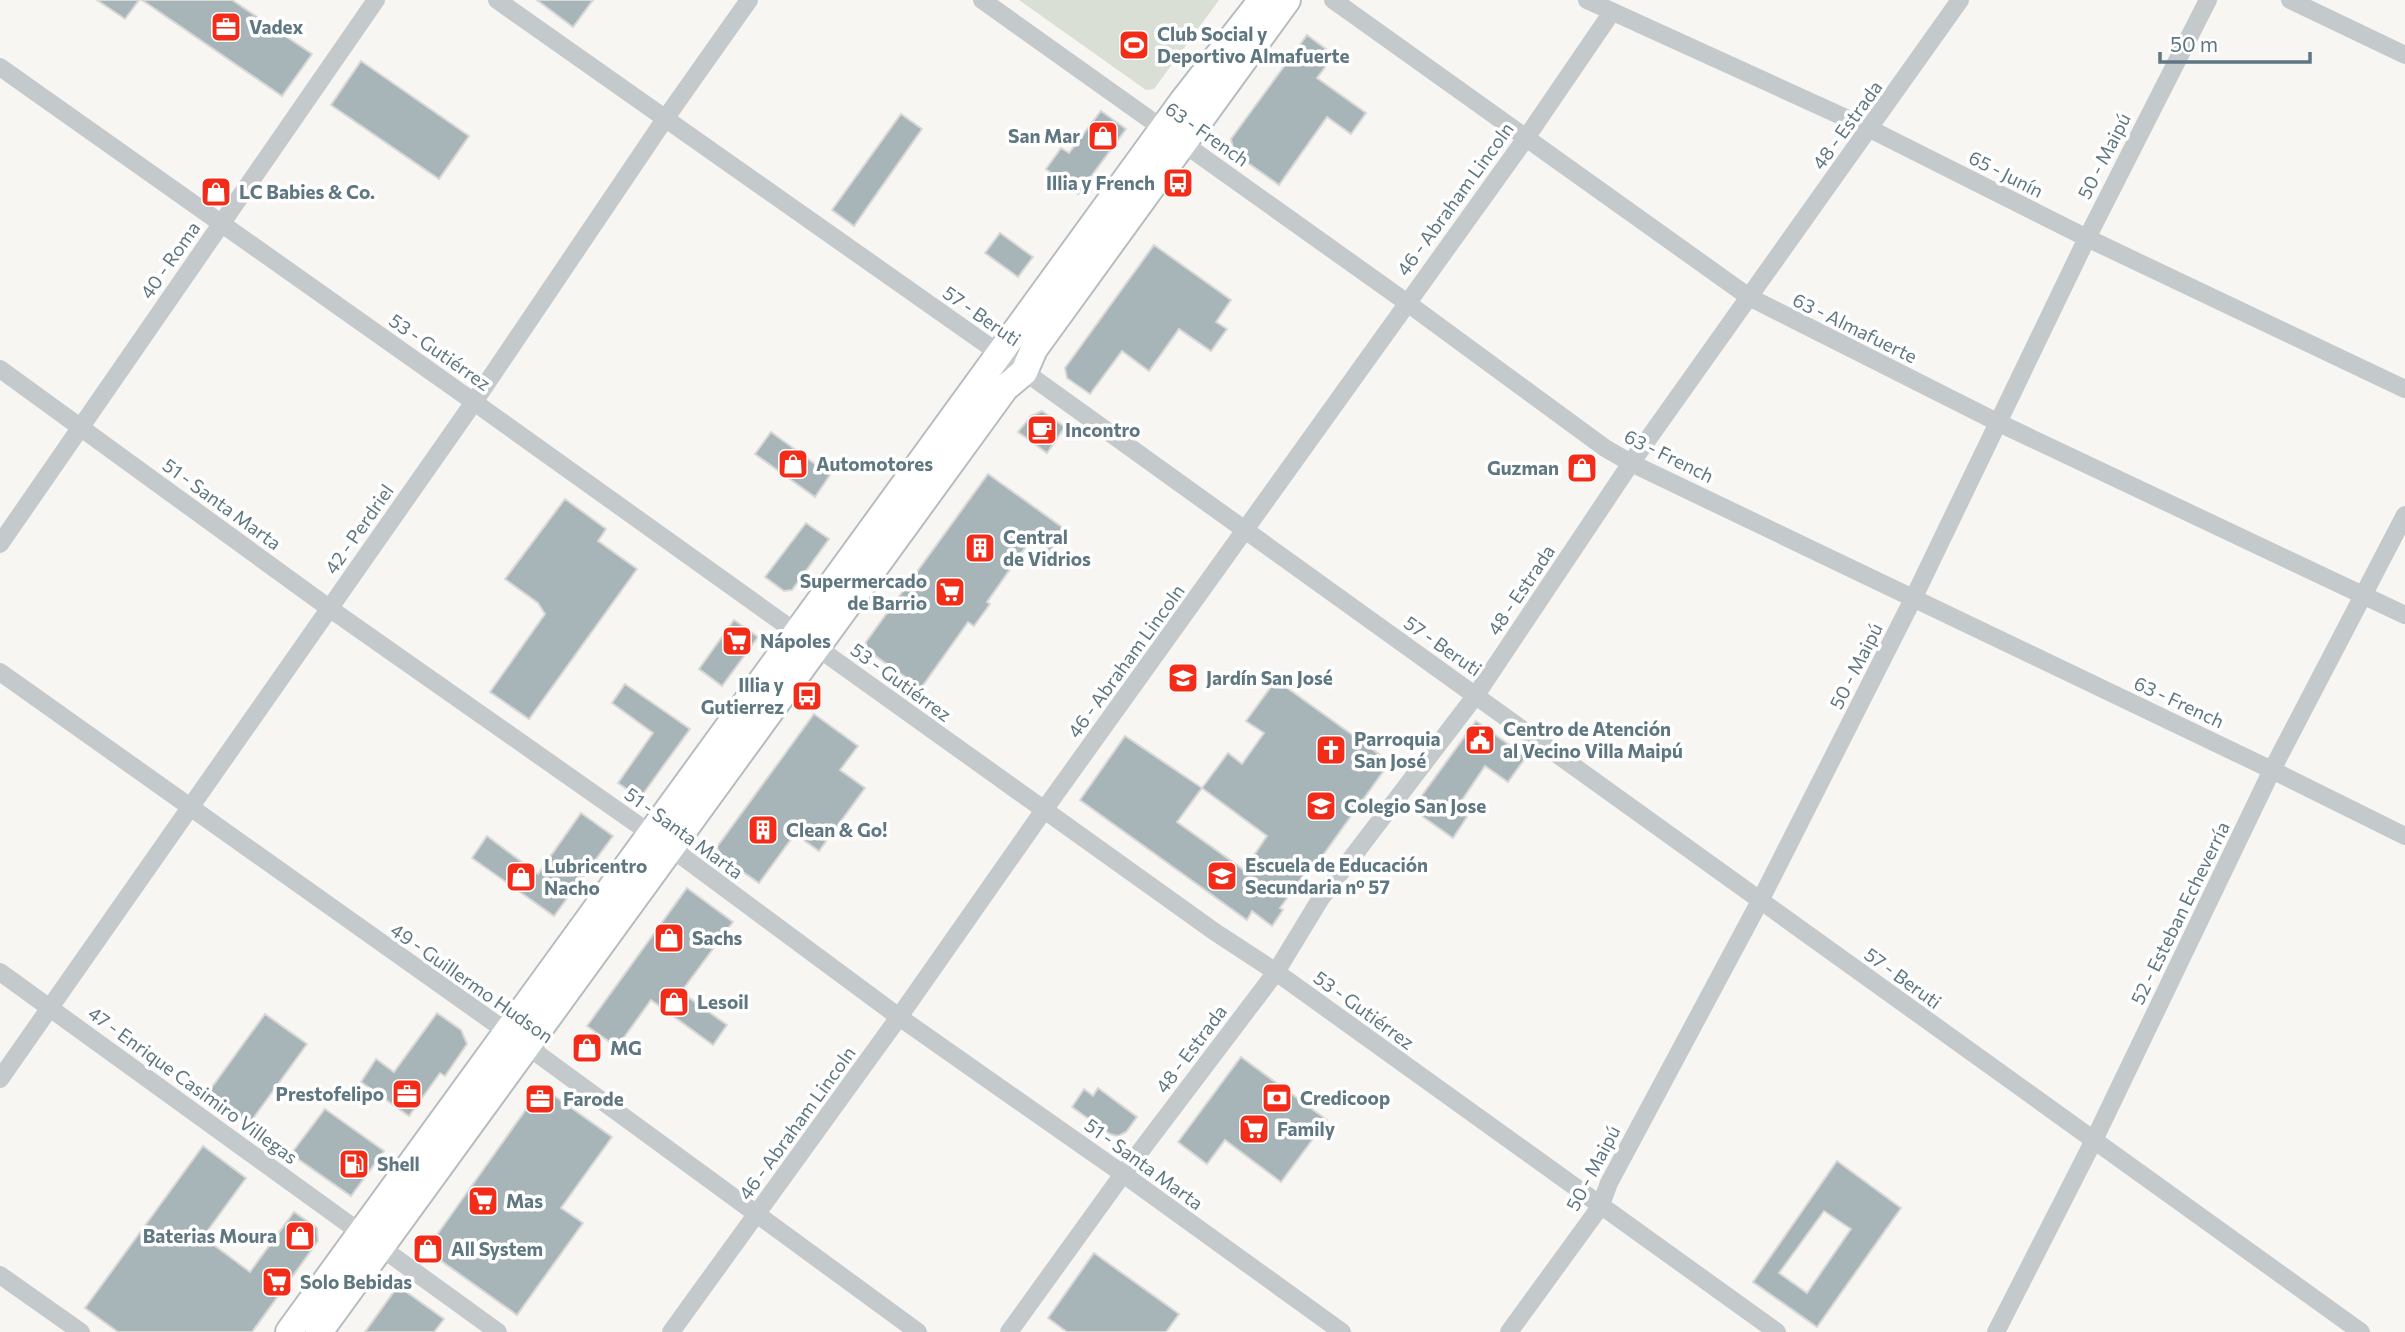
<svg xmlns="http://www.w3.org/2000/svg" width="2405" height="1332" font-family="Commissioner,sans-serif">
	<rect width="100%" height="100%" fill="#f7f6f3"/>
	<!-- green -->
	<path fill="#d9dfd4" d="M 1019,0 L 1219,0 L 1154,89 L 1146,90 Z"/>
	<!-- building -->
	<g fill="#a7b4b8" stroke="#d8d8d6" stroke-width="2" fill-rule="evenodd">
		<path d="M 97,0 L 139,0 L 125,19 Z"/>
		<path d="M 142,0 L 232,0 L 312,54 L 282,96 Z"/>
		<path d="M 537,0 L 593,0 L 573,27 Z"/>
		<path d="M 1307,35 L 1334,55 L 1317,78 L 1366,113 L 1351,134 L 1327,117 L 1279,185 L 1234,153 L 1231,139 Z"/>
		<path d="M 361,61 L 469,136 L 439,179 L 331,105 Z"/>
		<path d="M 1101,111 L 1126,129 L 1078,194 L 1046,169 L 1061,148 L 1069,153 Z"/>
		<path d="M 901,114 L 922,129 L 854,226 L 832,210 Z"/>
		<path d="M 1000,233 L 1033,257 L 1018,277 L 985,253 Z"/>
		<path d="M 1154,245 L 1231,300 L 1216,322 L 1227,329 L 1211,351 L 1179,329 L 1149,371 L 1122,351 L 1090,394 L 1067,378 L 1065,368 Z"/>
		<path d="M 1042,411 L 1065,427 L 1047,453 L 1018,432 L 1031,416 Z"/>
		<path d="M 771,432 L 830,475 L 815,497 L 755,454 Z"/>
		<path d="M 988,474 L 1066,530 L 1050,551 L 1032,538 L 987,602 L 990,604 L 974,626 L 968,622 L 921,688 L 867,650 L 866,642 Z"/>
		<path d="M 565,499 L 606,529 L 598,541 L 637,569 L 529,719 L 490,692 L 545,614 L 538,603 L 505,579 Z"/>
		<path d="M 806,523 L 829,539 L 792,590 L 784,591 L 765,577 Z"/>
		<path d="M 734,620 L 758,637 L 722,686 L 699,669 Z"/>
		<path d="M 1276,680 L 1390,762 L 1313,869 L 1310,866 L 1280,908 L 1283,910 L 1272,926 L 1252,911 L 1247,920 L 1080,800 L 1125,736 L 1202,788 L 1228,753 L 1242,764 L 1264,733 L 1246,721 ZM 1202,788 L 1267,836 L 1244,870 L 1177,822 Z"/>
		<path d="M 625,684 L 690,729 L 640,798 L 618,783 L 653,733 L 612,703 Z"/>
		<path d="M 814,714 L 858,746 L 840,770 L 865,788 L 819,851 L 795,834 L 759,883 L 720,856 L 717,847 Z"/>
		<path d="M 1476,721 L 1526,757 L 1508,782 L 1485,766 L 1456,809 L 1467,817 L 1453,838 L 1412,809 Z"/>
		<path d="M 581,813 L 613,836 L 554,916 L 472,858 L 487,836 L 538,874 Z"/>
		<path d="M 687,888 L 733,922 L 681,992 L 727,1025 L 713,1045 L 651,1000 L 617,1047 L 587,1026 Z"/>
		<path d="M 437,1013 L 461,1030 L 467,1044 L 445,1076 L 440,1073 L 409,1116 L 361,1082 L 376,1059 L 394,1072 Z"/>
		<path d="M 265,1014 L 307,1044 L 249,1124 L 207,1094 Z"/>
		<path d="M 1241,1057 L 1327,1120 L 1281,1182 L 1225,1140 L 1207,1164 L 1178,1142 Z"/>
		<path d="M 542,1087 L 612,1137 L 561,1208 L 583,1223 L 517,1315 L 433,1255 L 429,1246 Z"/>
		<path d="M 1098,1088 L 1137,1117 L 1126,1132 L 1118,1136 L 1110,1134 L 1072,1107 L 1084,1089 L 1093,1096 Z"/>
		<path d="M 325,1109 L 384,1151 L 351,1196 L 291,1154 Z"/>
		<path d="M 203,1146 L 246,1178 L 203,1237 L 250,1272 L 294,1212 L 317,1228 L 318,1241 L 252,1332 L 118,1332 L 85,1308 Z"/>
		<path d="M 1837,1161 L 1901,1208 L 1817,1327 L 1753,1282 ZM 1824,1211 L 1851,1229 L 1807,1293 L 1779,1273 Z"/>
		<path d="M 1094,1253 L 1179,1314 L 1166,1332 L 1067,1332 L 1048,1318 Z"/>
		<path d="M 398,1286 L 444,1319 L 434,1332 L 365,1332 Z"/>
	</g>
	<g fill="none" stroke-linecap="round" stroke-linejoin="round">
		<!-- secondary casing -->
		<g stroke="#b6bdc0" stroke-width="30">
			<g id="secondary">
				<path d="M 289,1332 L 1183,101 L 1262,0"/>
				<path d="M 319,1332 L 1005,388 L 1024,372 L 1034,349 L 1287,0"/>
			</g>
		</g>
		<!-- minor -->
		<g stroke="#c4c9cc" stroke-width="18">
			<path d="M 497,0 L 1000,354 L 2361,1332"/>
			<path d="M 982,0 L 1406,302 L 1605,448 L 1631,463 L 2272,770 L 2405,836"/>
			<path d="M 1333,0 L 1749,297 L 1999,423 L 2405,615"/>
			<path d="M 1587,0 L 1870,129 L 2087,238 L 2405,389"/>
			<path d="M 2290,0 L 2405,55"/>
			<path d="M 0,67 L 474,402 L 1215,932 L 1276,972 L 1777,1332"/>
			<path d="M 0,369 L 329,608 L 671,848 L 899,1017 L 1123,1174 L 1342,1332"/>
			<path d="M 0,544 L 376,0"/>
			<path d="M 0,672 L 527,1046 L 918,1332"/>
			<path d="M 0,972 L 498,1332"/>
			<path d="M 0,1079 L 474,402 L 665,119 L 749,0"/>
			<path d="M 0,1275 L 81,1332"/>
			<path d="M 671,1332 L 899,1017 L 1044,810 L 1526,138 L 1612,12"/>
			<path d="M 1009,1332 L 1123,1174 L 1276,972 L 1321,898 L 1476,695 L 1631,463 L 1960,0"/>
			<path d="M 1509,1332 L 1600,1207 L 1609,1183 L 1760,901 L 1913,599 L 2087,238 L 2208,0"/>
			<path d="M 1996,1332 L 2094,1140 L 2272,770 L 2405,515"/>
		</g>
		<!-- secondary -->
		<use href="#secondary" stroke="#fff" stroke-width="26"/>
	</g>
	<!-- icons -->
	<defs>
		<g id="office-square" transform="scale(1.575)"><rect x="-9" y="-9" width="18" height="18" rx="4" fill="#f22c18" stroke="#fff"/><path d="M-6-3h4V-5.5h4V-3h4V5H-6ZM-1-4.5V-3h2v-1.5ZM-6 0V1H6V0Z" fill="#fff"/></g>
		<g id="stadium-square" transform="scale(1.575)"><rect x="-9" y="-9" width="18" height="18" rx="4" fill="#f22c18" stroke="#fff"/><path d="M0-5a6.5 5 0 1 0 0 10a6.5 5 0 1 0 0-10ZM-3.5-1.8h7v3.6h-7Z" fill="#fff"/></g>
		<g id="shop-square" transform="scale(1.575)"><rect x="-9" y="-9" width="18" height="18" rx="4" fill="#f22c18" stroke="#fff"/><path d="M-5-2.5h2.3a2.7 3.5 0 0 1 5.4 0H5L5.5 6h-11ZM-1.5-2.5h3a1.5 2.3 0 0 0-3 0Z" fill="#fff"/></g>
		<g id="bus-square" transform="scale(1.575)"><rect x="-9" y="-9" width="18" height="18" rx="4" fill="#f22c18" stroke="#fff"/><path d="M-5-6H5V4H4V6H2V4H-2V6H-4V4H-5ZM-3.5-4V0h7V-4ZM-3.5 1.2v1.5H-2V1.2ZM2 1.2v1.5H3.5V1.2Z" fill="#fff"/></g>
		<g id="cafe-square" transform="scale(1.575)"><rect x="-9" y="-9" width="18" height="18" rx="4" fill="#f22c18" stroke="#fff"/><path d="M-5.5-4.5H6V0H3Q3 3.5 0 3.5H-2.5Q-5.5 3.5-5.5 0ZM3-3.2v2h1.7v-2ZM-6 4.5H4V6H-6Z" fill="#fff"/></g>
		<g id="building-square" transform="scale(1.575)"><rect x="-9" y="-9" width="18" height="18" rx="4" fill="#f22c18" stroke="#fff"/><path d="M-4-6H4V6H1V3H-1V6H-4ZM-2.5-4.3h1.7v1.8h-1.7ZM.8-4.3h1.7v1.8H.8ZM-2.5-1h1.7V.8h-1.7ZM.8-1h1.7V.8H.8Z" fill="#fff"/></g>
		<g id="supermarket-square" transform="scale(1.575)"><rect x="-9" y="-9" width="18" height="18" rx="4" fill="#f22c18" stroke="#fff"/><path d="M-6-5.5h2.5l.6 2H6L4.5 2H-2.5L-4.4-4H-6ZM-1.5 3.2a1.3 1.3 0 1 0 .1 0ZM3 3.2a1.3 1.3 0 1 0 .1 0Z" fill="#fff"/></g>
		<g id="school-square" transform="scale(1.575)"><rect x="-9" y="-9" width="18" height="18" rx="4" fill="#f22c18" stroke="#fff"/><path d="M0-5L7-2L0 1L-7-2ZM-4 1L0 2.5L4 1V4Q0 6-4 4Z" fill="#fff"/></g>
		<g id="civic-square" transform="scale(1.575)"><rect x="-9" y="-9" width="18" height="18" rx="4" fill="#f22c18" stroke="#fff"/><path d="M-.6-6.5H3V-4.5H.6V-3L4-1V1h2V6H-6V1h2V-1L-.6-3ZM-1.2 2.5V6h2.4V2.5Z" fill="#fff"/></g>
		<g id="church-square" transform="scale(1.575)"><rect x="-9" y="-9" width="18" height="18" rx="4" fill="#f22c18" stroke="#fff"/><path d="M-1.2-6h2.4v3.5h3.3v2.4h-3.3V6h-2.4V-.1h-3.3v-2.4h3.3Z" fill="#fff"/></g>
		<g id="university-square" transform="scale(1.575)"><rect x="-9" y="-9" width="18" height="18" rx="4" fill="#f22c18" stroke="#fff"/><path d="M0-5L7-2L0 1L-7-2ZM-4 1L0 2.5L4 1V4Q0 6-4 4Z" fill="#fff"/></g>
		<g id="bank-square" transform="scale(1.575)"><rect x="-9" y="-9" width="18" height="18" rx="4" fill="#f22c18" stroke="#fff"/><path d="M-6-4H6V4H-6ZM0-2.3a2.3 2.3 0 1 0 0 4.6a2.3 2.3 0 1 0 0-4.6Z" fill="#fff"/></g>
		<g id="fuel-square" transform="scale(1.575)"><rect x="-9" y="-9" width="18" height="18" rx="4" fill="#f22c18" stroke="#fff"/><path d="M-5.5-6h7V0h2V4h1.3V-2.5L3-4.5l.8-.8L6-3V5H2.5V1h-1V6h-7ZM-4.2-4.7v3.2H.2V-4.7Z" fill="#fff"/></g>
	</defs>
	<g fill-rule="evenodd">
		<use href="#office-square" x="226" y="27"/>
		<use href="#stadium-square" x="1134" y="45"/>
		<use href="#shop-square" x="1103" y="136"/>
		<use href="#bus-square" x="1178" y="183"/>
		<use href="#shop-square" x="216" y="192"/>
		<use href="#cafe-square" x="1042" y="430"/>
		<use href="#shop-square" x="793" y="464"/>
		<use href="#shop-square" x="1582" y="468"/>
		<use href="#building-square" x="980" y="548"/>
		<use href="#supermarket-square" x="950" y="592"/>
		<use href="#supermarket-square" x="737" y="641"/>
		<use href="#school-square" x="1183" y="678"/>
		<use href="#bus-square" x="807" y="696"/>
		<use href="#civic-square" x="1480" y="740"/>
		<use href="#church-square" x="1331" y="750"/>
		<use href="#university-square" x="1321" y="806"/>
		<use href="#building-square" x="763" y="830"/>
		<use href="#school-square" x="1222" y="876"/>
		<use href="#shop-square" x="521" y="877"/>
		<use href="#shop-square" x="669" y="938"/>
		<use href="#shop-square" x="674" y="1002"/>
		<use href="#shop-square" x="587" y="1048"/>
		<use href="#office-square" x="407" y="1094"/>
		<use href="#bank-square" x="1277" y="1098"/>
		<use href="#office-square" x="540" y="1099"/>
		<use href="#supermarket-square" x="1254" y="1129"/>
		<use href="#fuel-square" x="354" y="1164"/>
		<use href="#supermarket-square" x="483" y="1201"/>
		<use href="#shop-square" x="300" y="1236"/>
		<use href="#shop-square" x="428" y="1249"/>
		<use href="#supermarket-square" x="277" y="1282"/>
	</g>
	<g text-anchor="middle" stroke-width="7" stroke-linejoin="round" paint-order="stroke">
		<!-- poi labels -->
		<g font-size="19" font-weight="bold" fill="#5f7781" stroke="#fff" text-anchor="start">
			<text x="249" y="34">Vadex</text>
			<text x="1157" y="41">Club Social y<tspan x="1157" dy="22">Deportivo Almafuerte</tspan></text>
			<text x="1080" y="143" text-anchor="end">San Mar</text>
			<text x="1155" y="190" text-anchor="end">Illia y French</text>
			<text x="239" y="199">LC Babies &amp; Co.</text>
			<text x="1065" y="437">Incontro</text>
			<text x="816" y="471">Automotores</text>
			<text x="1559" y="475" text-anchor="end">Guzman</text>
			<text x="1003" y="544">Central<tspan x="1003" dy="22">de Vidrios</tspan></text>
			<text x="927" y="588" text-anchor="end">Supermercado<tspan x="927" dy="22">de Barrio</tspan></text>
			<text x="760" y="648">Nápoles</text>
			<text x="1206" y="685">Jardín San José</text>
			<text x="784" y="692" text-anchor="end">Illia y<tspan x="784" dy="22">Gutierrez</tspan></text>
			<text x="1503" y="736">Centro de Atención<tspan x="1503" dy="22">al Vecino Villa Maipú</tspan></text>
			<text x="1354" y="746">Parroquia<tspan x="1354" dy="22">San José</tspan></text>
			<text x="1344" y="813">Colegio San Jose</text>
			<text x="786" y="837">Clean &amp; Go!</text>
			<text x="1245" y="872">Escuela de Educación<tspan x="1245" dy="22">Secundaria nº 57</tspan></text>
			<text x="544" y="873">Lubricentro<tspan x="544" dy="22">Nacho</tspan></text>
			<text x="692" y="945">Sachs</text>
			<text x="697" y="1009">Lesoil</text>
			<text x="610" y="1055">MG</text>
			<text x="384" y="1101" text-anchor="end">Prestofelipo</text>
			<text x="1300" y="1105">Credicoop</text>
			<text x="563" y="1106">Farode</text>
			<text x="1277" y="1136">Family</text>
			<text x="377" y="1171">Shell</text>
			<text x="506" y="1208">Mas</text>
			<text x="277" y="1243" text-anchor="end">Baterias Moura</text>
			<text x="451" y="1256">All System</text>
			<text x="300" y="1289">Solo Bebidas</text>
		</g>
		<!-- street labels -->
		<g font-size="19" fill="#5f7781" stroke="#fff">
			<text transform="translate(1847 125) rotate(-54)" y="7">48 - Estrada</text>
			<text transform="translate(1207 134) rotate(35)" y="7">63 - French</text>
			<text transform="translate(2104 156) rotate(-63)" y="7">50 - Maipú</text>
			<text transform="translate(2006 174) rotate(27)" y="7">65 - Junín</text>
			<text transform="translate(1455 199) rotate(-54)" y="7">46 - Abraham Lincoln</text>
			<text transform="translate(170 260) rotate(-55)" y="7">40 - Roma</text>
			<text transform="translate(982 316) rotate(35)" y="7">57 - Beruti</text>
			<text transform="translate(1855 328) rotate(26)" y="7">63 - Almafuerte</text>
			<text transform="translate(440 352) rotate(35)" y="7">53 - Gutiérrez</text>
			<text transform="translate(1669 456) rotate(26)" y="7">63 - French</text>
			<text transform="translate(222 504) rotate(36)" y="7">51 - Santa Marta</text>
			<text transform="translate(359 529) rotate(-55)" y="7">42 - Perdriel</text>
			<text transform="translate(1521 590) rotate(-56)" y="7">48 - Estrada</text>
			<text transform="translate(1443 646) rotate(35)" y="7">57 - Beruti</text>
			<text transform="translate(1126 661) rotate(-54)" y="7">46 - Abraham Lincoln</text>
			<text transform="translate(1856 666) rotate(-63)" y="7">50 - Maipú</text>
			<text transform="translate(901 682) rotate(36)" y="7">53 - Gutiérrez</text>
			<text transform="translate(2179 702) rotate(25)" y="7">63 - French</text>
			<text transform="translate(684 833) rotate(36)" y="7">51 - Santa Marta</text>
			<text transform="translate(2180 913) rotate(-64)" y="7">52 - Esteban Echeverría</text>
			<text transform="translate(1903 978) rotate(36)" y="7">57 - Beruti</text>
			<text transform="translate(472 983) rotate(35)" y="7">49 - Guillermo Hudson</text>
			<text transform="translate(1364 1010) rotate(36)" y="7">53 - Gutiérrez</text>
			<text transform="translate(1191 1049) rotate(-53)" y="7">48 - Estrada</text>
			<text transform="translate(193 1085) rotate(36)" y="7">47 - Enrique Casimiro Villegas</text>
			<text transform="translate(797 1123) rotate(-54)" y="7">46 - Abraham Lincoln</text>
			<text transform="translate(1144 1164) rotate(36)" y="7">51 - Santa Marta</text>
			<text transform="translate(1593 1168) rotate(-62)" y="7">50 - Maipú</text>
		</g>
	</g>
	<!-- scale -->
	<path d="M2160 52v10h150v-10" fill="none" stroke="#5f7781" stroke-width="3.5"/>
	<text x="2170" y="52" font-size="21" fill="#5f7781" stroke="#ffffff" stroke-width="5" paint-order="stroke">50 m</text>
</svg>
